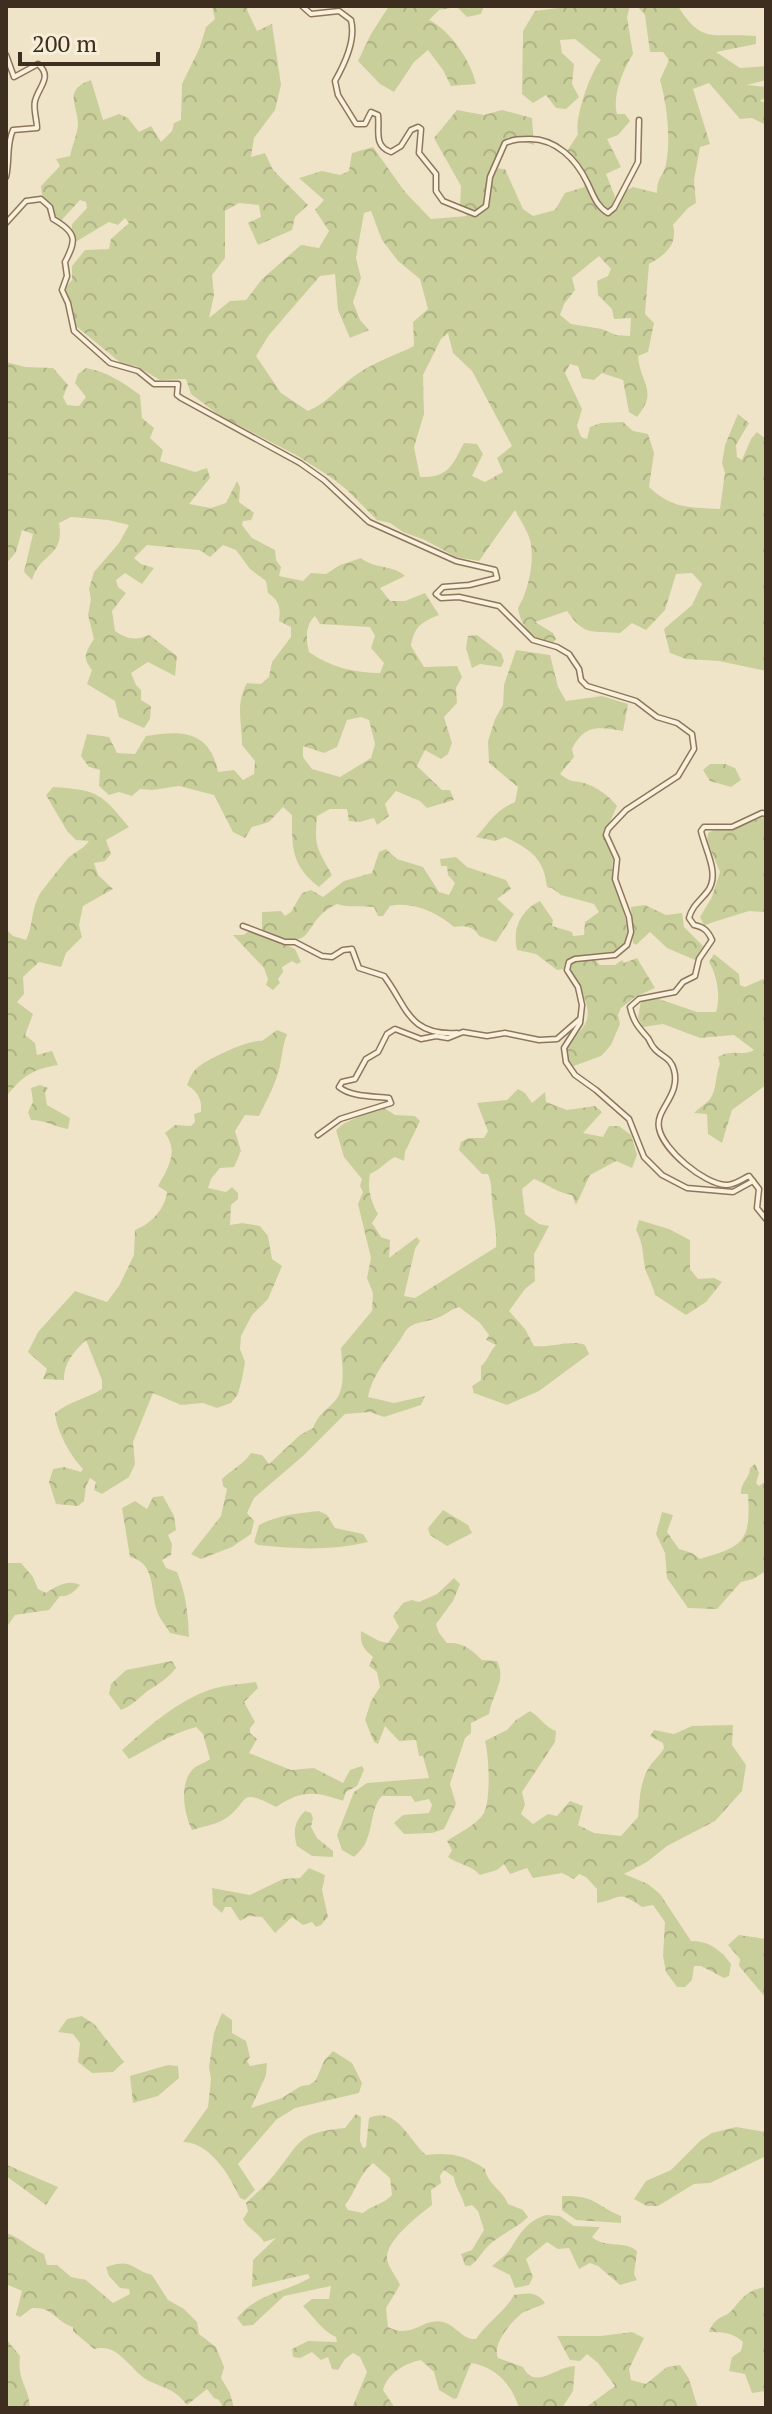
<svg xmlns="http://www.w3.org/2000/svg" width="772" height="2414" font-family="'PT Serif',serif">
	<defs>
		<pattern id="forest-crowns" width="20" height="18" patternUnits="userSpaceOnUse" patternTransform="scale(2)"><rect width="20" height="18" fill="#c9cf9b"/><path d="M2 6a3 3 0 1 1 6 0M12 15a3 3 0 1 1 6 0" fill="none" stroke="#aeb285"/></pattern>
	</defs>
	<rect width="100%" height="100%" fill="#f0e4c8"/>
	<!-- forest -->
	<g fill="url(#forest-crowns)" fill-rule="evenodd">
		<path d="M 212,6 L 248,6 L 247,10 L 257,31 L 272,24 L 281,85 L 275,110 L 254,138 L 251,157 L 265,153 L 273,170 L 308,205 L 295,217 L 292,230 L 258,245 L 248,223 L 261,217 L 259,205 L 239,203 L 225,211 L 225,258 L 212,275 L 214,295 L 209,318 L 230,301 L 246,300 L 262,279 L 301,245 L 319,248 L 329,231 L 315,210 L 324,200 L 299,178 L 322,171 L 340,175 L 349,171 L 352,153 L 373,147 L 405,192 L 431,219 L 467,216 L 460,206 L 461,186 L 434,138 L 457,110 L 484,115 L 502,110 L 532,118 L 534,145 L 509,137 L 503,142 L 492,168 L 505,169 L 523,209 L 533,216 L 555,210 L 565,193 L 584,187 L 588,179 L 566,153 L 578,134 C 574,120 590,72 601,60 L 575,39 L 560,40 L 562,53 L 574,64 L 572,84 L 579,97 L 566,109 L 556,108 L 546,95 L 533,103 L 522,94 L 523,31 L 535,11 L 572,6 L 630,6 L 627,17 L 633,54 C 623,70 612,96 617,114 L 625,114 L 630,121 L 618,135 L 607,139 L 621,167 L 606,174 L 615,197 L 611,208 L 613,210 L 623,192 L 633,187 L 657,193 C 657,176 664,176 666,164 C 671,138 667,105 660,80 L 669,60 L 663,52 L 650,52 L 645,15 L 637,6 L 678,6 C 702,46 715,32 756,36 L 756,44 L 716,52 L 740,68 L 766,66 L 766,80 L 747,85 L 766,87 L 766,97 L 760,101 L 766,103 L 766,125 L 752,118 L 740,119 L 709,83 L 693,89 L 710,144 L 700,147 L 694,180 L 696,203 L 688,208 L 673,225 C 678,245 665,255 649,264 L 645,314 L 654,323 L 648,352 L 638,356 C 640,384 659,390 637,417 L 629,412 L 623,380 L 602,373 L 594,380 L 582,378 L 578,366 L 570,364 L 565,373 L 582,409 L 577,426 L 581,437 L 587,439 L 590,427 L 601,423 L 623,422 L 633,431 L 648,434 L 654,453 L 649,487 C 673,509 688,507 720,509 L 725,473 L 722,463 L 725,445 L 738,414 L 749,423 L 736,445 L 737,457 L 742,460 L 751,439 L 757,432 L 766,439 L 766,671 L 719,661 L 686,659 L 670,653 L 664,629 L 692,605 L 702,584 L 692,573 L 676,574 L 665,610 L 646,630 L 632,623 L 620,633 C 591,631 584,636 567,611 L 535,622 L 553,633 L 556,639 L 552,644 C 533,639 521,628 518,608 C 528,591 534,565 531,545 C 530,534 520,520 515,510 L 479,561 L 456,557 L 425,540 L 403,532 L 390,523 L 377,520 L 346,489 L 329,476 L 296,455 L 219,415 L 191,394 L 186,379 L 160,380 L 136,366 L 122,364 L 76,326 L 72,304 L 65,288 L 72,280 L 72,266 L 85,250 L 109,249 L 111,239 L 129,223 L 125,218 L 118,225 L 109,222 L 72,244 L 72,224 L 87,208 L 86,202 L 80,200 L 59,223 L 52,222 L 43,202 L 41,186 L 60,166 L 56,159 L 70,156 C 72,146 78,133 78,123 C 77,104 63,90 91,80 L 103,120 L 119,114 L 128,118 L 139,132 L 151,126 L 161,142 L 172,131 L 174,123 L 181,120 L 182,84 L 200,47 L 206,27 L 215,19 ZM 371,211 L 382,240 L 398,261 L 420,279 L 428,309 L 413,322 L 414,346 C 394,356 371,363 353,377 C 336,390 328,402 308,411 L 281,393 L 256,356 L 269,335 L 320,276 L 335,274 L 338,310 L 350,338 L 369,330 L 360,320 L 353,302 L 361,278 L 356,258 L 364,213 ZM 599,256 L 611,269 L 608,276 L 597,281 L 598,295 L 612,309 L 614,319 L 631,318 L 630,336 L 616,335 L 602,329 L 571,324 L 560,315 L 564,304 L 575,290 L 572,278 ZM 448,333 L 453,353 L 472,371 L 512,446 L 497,458 L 503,472 L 485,482 L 472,476 L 483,454 L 477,444 L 464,443 C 452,466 448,478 420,477 L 414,447 L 424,414 L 423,375 L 441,339 Z"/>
		<path d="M 389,6 L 484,6 L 481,14 L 467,17 L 457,7 L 439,10 L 429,20 C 450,30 471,61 476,84 L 451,86 L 443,70 L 428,50 L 414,62 L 394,92 L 380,84 L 358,61 L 371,34 Z"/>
		<path d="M 6,362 L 25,367 L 53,368 L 68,385 L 63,397 L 67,405 L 79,406 L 86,397 L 75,383 L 78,374 L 86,368 C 108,372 122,382 140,395 L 142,418 L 154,428 L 150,438 L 163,450 L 160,461 L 195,472 L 207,468 L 210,478 L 189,504 L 211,508 L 226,503 L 237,481 L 240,487 L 239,502 L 254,513 L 251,520 L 243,521 L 242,525 L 252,538 L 275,550 L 276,560 L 281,567 L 279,576 L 303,581 L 311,573 L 326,574 L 340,565 L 361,558 C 374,569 394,565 405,576 L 380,588 L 390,601 L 405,601 L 425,593 L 439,615 C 421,622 414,627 411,646 L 424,667 L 457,666 L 462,677 L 456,688 L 457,703 L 444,717 L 452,743 L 448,754 L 441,759 L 425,750 L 417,766 L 442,790 L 450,790 L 454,800 L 427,808 L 420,801 L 396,791 L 385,804 L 389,816 L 377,825 L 374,818 L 360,822 L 349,821 L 347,809 L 330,809 L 317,816 C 314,850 318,848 332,875 L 319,887 C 291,865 292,848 292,815 L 283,807 L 269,822 L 252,827 L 245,838 L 233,832 L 214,795 L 179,786 L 152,790 L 140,789 L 132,796 L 119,792 L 109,795 L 99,786 L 100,770 L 89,767 L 81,756 L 87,734 L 109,737 L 117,753 L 135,754 L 146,736 C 181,730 210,730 218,772 L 234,770 L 243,780 L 254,774 L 255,761 L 242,745 C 242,722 235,704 247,683 L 261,684 L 269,677 L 272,662 L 291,637 L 291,627 L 279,621 C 281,607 279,601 268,593 L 266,581 L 250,569 L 236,550 L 223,545 L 210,557 L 199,550 L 147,545 L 134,558 L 141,564 L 154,568 L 142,584 L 125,573 L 116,580 L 118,587 L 126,593 L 112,611 L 115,631 C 127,639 135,641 149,635 L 177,656 L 175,676 L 148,662 L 131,673 L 136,685 L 141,690 L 141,700 L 151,706 L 150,719 L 144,728 L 119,717 L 115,701 L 87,684 L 92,670 C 82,657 85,653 94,639 L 88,615 L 91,599 L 89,589 L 94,572 L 119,543 L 129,525 L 108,520 L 71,517 L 59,523 C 65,558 40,552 32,580 L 24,572 L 33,534 L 22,530 L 16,552 L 6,564 ZM 315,616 L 320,624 L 370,627 L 375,636 L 371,648 L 384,663 L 380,673 C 355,673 330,667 309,652 C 306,640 305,625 315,616 ZM 361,717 L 369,720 L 375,744 L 371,758 L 340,777 L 312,769 L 303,757 L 303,746 L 324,753 L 337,747 L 347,720 Z"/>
		<path d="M 477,635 L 501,653 L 504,661 L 501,667 L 480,664 L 472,668 L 466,648 L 468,636 Z"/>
		<path d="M 516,650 L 550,655 L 558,687 L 566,701 L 602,696 L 628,704 L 623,731 C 598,727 585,724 572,749 L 574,757 L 560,774 C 572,783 571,780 584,783 C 597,787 608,795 617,806 L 604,835 C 619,859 610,857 613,879 C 617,902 632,919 625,943 C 611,964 584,949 564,965 L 565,969 L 557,970 L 536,954 L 517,950 C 512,928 521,910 540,901 L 553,920 L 552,926 L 572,932 L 573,936 L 584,935 L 585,922 L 599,912 L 594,904 L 561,895 L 552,888 L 547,887 C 544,858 530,849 505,837 L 495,841 L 476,837 C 492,820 493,812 515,802 L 518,787 L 489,763 L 488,741 L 495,719 L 503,705 L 504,685 Z"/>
		<path d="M 710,764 L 725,764 L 735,768 L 741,780 L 731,787 L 710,781 L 703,770 Z"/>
		<path d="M 53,787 C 98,790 101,793 129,827 L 106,840 L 111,854 L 105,861 L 94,863 L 98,875 L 113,889 L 83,906 L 79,925 L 82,937 L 66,953 L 61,967 L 39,962 L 23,977 L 24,994 L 17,1002 L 33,1014 L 25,1035 L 35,1043 L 37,1055 L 52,1051 L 58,1065 C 33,1069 22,1076 6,1097 L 6,929 L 13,936 L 26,940 C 34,924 30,910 41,892 C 44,888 67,859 69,857 C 77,851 83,849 89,841 L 76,840 L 67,831 L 46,795 Z"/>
		<path d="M 763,817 L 766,818 L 766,912 L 749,911 L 704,925 L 700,917 L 712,897 L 720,872 L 707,841 L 708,833 L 714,830 L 729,830 Z"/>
		<path d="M 386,849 L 397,859 L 423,867 L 439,892 L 449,895 L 455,883 L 448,875 L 447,866 L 441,866 L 440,859 L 456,857 L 467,867 L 506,880 L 511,889 L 497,899 L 514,914 L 496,942 L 479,936 C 474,926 464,925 454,927 C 437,912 412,901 390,906 L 383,916 L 378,916 L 374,907 C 361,905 349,908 337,904 C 298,921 321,957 262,930 L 262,912 L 281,911 L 285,916 L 291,912 L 302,893 L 311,890 L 323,897 L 344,881 L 372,873 L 379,852 Z"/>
		<path d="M 645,905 L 666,915 L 682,913 L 684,927 L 703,946 L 695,960 L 667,948 L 650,932 L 636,945 L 633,943 L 631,907 Z"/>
		<path d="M 251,930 L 295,949 L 301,962 L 297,964 L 292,961 L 282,967 L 283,972 L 278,979 L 280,983 L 273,990 L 266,985 L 268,979 L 264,968 L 233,935 L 243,935 Z"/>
		<path d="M 714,954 L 739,974 L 740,985 L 745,987 L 763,979 L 766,981 L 766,1085 L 732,1110 L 722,1143 L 708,1134 L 707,1114 L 694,1113 C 699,1108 706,1104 710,1099 C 717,1090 715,1075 720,1064 L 718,1057 C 734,1048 743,1057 754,1050 L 734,1035 L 700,1038 L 663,1024 L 643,1027 L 638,1018 L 641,1000 L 656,998 L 697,1012 L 716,1012 C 721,997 717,975 709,962 Z"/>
		<path d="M 637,958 L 655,988 L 635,997 L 621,1008 L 618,1015 L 620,1024 L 611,1045 L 601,1056 L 571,1067 L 566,1053 L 567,1044 C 571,1039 577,1035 581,1030 C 598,1011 578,988 571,970 L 572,962 L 594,959 L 600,965 L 615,965 L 622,960 L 624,963 Z"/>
		<path d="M 277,1030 L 287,1034 C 283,1045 282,1055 280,1066 C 276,1083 267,1100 259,1116 L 245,1115 L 235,1131 L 241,1151 L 234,1167 L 220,1168 L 211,1179 L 208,1188 L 226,1192 L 232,1187 L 238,1193 L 238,1199 L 231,1205 L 230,1225 L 242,1223 L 260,1226 L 268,1236 L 272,1259 L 282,1266 L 268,1299 L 252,1315 L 241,1336 L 240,1349 L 245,1362 L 242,1379 L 238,1394 L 231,1403 L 217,1408 L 203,1403 L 181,1405 L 153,1393 L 133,1442 L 135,1464 L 129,1477 L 102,1494 L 94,1490 L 96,1482 L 90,1478 L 86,1486 L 84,1501 L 78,1506 L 56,1504 L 49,1482 L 53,1469 L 64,1467 L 81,1472 L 83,1469 C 71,1457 56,1430 55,1413 C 70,1401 86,1399 102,1389 L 102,1380 L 86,1340 C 74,1352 64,1362 64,1380 L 43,1379 L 47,1369 L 28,1352 L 38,1332 L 75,1291 L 107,1302 L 119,1286 L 134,1255 L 135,1230 C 151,1224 165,1209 167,1192 L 158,1186 C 168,1168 179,1152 165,1133 L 175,1125 L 191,1126 L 195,1122 L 194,1114 L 201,1112 C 202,1099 198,1092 187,1085 C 190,1079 191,1073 197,1068 C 207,1059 249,1039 262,1041 Z"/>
		<path d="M 40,1085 L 48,1088 L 45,1093 L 47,1105 L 70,1118 L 68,1129 C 55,1127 45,1120 31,1120 L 28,1112 L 33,1102 L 31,1088 Z"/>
		<path d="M 518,1089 L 525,1093 L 532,1103 L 545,1092 L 546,1102 L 567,1110 L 595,1106 L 602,1112 L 583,1133 L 603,1137 L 609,1126 L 619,1126 L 631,1135 L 637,1155 L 632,1168 L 616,1161 L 590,1175 L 576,1205 L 572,1195 C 553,1191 551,1186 534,1179 L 522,1189 L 525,1214 L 539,1224 L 549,1226 L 534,1254 L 535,1281 L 525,1289 L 509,1311 L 525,1329 L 534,1346 C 551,1348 573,1339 585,1345 L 589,1354 L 539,1391 L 507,1405 L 474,1393 L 472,1386 L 481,1380 L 481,1366 C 489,1359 489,1352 496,1345 L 486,1340 L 489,1335 L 480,1323 L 459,1307 C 449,1310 446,1315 437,1318 C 428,1322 417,1321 408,1328 C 404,1332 402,1338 398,1343 C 386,1360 372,1376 368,1397 L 394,1403 L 425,1396 L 421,1405 L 384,1417 L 370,1412 L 345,1414 L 303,1456 L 254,1498 L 247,1513 L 254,1521 L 251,1534 L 232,1547 L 201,1559 L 191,1554 L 221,1516 L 227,1489 L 223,1486 L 222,1479 C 231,1470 244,1464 251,1453 L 262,1455 L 269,1464 L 300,1435 L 313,1428 C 318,1415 323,1413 333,1403 C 347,1390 342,1366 341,1348 L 372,1311 L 373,1293 L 367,1278 L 371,1258 L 358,1204 L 363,1192 L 360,1186 L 362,1179 L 344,1157 L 336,1130 L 343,1124 L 381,1106 L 395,1115 L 415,1116 L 420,1121 L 405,1152 L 404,1161 L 395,1157 C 385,1162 380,1170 370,1174 C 367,1189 371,1201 378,1214 L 372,1223 L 381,1237 L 390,1240 L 389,1258 L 417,1237 L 420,1241 L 415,1249 L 404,1296 L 415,1298 L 496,1247 C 497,1227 493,1218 492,1200 C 491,1189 492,1184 488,1174 L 482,1174 L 459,1150 L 461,1142 L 468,1138 L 484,1138 L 488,1131 L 477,1103 L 507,1100 Z"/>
		<path d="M 639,1220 L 669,1229 L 690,1240 L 690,1269 L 698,1279 L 714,1278 L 722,1282 L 706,1302 L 686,1315 L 655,1295 C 653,1287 651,1283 648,1276 C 641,1262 646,1248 636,1230 Z"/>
		<path d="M 755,1464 L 759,1473 L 756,1483 L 759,1486 L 766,1481 L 764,1504 L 766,1508 L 766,1571 L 753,1579 L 741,1582 L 717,1609 L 688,1608 L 667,1578 L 665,1553 L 656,1534 L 662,1512 L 673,1515 L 667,1532 L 679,1549 L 692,1553 L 700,1559 C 743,1546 751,1543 748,1494 L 741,1494 C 740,1483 750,1478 750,1468 Z"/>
		<path d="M 163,1496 L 174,1516 L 176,1530 L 168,1535 L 172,1544 L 171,1555 L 162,1560 L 166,1568 L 177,1572 C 186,1594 188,1613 189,1637 L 170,1633 C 166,1626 159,1618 157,1611 C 150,1590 156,1563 130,1557 L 122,1508 L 135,1501 L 147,1509 L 153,1497 Z"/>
		<path d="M 443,1510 L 468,1525 L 472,1533 L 447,1546 L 430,1535 L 428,1528 Z"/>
		<path d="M 319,1511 L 327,1515 L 335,1528 L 363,1534 L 368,1542 C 331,1551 296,1549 258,1545 L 254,1542 L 259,1525 C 278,1515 298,1513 319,1511 Z"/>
		<path d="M 6,1563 L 21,1563 L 33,1577 L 38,1589 L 46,1593 C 57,1586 67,1579 80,1585 C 74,1592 69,1597 60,1596 L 49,1610 L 15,1615 L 6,1628 Z"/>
		<path d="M 454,1578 L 460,1584 L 453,1601 L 436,1624 L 439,1633 L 447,1643 C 463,1642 471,1649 482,1660 L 497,1661 C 507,1681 492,1694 489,1714 L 471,1723 L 471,1733 L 465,1738 L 450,1784 L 456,1804 L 444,1829 L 432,1833 L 404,1834 L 394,1823 L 403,1815 L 429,1813 L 432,1805 L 429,1799 L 415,1802 L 411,1796 L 382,1796 C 367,1812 377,1838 354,1857 L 342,1850 L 337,1835 L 354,1792 L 367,1783 L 429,1778 L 423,1756 L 419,1756 L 416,1740 L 399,1741 L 385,1726 L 378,1744 L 374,1742 L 365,1720 L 371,1701 L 380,1687 L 377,1672 L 369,1666 L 373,1657 C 363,1649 360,1644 361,1631 L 379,1641 L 388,1643 L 399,1627 L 393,1616 L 403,1603 L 412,1600 L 419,1602 L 437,1594 Z"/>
		<path d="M 172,1661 L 176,1668 C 167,1679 160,1683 149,1690 C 139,1697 134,1705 121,1710 L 109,1694 L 111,1684 L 126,1670 Z"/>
		<path d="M 256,1682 L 258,1688 L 244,1702 L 255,1722 L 250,1728 L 250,1733 L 257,1739 L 249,1753 L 291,1770 L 314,1768 L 343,1783 L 350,1770 L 362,1766 L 364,1770 L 357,1786 L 346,1792 L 343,1801 C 315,1791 302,1790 276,1807 C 235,1785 251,1804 223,1820 C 214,1825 201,1827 192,1830 C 184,1814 179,1785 192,1770 C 196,1765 205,1763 210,1759 L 203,1734 L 196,1727 C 170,1734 152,1747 129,1759 L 122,1750 C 148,1727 178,1700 212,1689 C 225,1685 242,1684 256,1682 Z"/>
		<path d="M 530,1711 C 539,1716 546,1728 556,1731 L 555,1742 L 522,1792 L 525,1805 L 521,1814 L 533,1824 L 548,1814 L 557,1816 L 570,1801 L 583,1806 L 578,1825 L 594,1833 L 621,1836 L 638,1817 C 640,1799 639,1786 648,1769 C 652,1761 660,1756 664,1748 L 663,1743 L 650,1736 L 654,1730 L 674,1734 L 692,1726 L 733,1725 L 732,1745 L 746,1765 L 742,1791 L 715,1821 L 667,1846 L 647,1862 L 624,1874 L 648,1884 L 660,1894 L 691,1941 C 709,1941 720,1949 731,1964 L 729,1976 L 724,1978 L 701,1966 L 694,1966 L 692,1980 L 685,1987 L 677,1987 L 666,1972 L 663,1956 L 665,1922 L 653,1905 L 642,1907 C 616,1889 622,1899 597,1903 L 597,1889 L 586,1877 L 579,1874 L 574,1879 L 562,1873 L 533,1878 L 527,1868 L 510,1874 L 504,1864 L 497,1870 L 480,1875 C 471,1865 459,1865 448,1857 L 452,1850 L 447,1841 C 458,1833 477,1825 484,1813 C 491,1799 489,1756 485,1741 L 507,1730 L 516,1720 Z"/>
		<path d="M 305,1811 L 311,1813 L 313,1818 L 311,1827 L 317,1838 L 333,1851 L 333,1857 L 312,1856 L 297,1846 C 293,1831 294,1822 305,1811 Z"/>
		<path d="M 309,1868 L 325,1875 L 322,1890 L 328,1917 L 321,1925 L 316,1927 L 312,1922 L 303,1925 L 292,1917 L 275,1933 L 262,1917 L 249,1916 L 240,1921 L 231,1907 L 225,1907 L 222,1913 L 213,1905 L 212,1888 L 250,1895 L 283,1879 L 300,1878 Z"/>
		<path d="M 739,1935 L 766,1939 L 766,1998 L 739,1966 L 740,1959 L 728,1945 Z"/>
		<path d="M 222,2013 L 232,2020 L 232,2033 L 246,2041 L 250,2057 L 247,2061 L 250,2066 L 267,2063 L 266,2075 L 251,2108 L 282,2098 L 301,2086 L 309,2085 L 316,2080 L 324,2061 L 333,2051 L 352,2063 L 362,2083 L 359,2093 L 295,2108 L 276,2120 L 238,2164 L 255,2190 L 245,2200 L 240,2198 C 230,2176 210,2142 183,2142 L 208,2107 L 211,2079 L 209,2067 L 214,2033 Z"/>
		<path d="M 82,2016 L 95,2025 L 124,2062 L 113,2072 L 92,2073 L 78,2062 L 80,2043 L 73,2034 L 58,2032 L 67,2019 Z"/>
		<path d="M 168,2065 L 178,2066 L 179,2078 L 158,2096 L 133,2103 L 130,2076 Z"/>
		<path d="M 356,2114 L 361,2117 L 360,2141 L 363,2148 L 366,2147 L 369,2118 C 396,2105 409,2140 426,2155 C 449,2152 466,2155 485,2169 C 487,2184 503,2190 508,2204 L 523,2210 L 528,2217 C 516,2229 500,2234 487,2247 C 481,2254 477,2261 470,2266 L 465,2265 L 461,2254 L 472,2250 L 484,2230 L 478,2211 L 472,2205 L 465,2207 C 462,2194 455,2188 454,2177 L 444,2170 L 440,2176 L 441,2183 L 431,2190 L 432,2205 C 418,2216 389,2238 387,2256 C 386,2265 397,2277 400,2285 L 386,2308 L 388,2327 C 412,2340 423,2317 443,2322 C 456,2325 462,2340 476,2339 C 487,2322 504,2313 514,2295 C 527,2293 537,2291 545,2303 C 538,2308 527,2309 521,2314 C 510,2323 492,2345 498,2358 L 523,2367 C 535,2391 557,2366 575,2366 L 573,2391 L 562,2408 L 519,2408 C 512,2385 496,2367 471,2363 L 457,2398 L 454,2399 L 439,2390 L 434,2372 L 421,2360 C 405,2363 387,2374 383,2390 L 395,2408 L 352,2408 L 367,2372 L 360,2357 L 353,2353 L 345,2359 L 338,2370 L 332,2369 L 328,2357 L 321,2360 L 312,2352 L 300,2358 L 293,2357 L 292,2349 L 308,2341 L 337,2342 L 336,2337 C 321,2330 315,2318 303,2306 L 312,2299 L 329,2299 L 331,2286 L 284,2296 L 253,2325 L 243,2326 L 237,2318 C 256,2294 285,2292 310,2278 L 308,2274 L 252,2287 L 253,2260 L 276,2238 L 264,2242 C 258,2232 248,2229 243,2219 L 248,2211 L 246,2203 C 255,2194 266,2185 274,2175 C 302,2141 296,2133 345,2128 ZM 373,2163 L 390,2178 L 392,2195 C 384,2204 372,2205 363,2213 L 348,2210 L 345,2205 C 355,2193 359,2174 373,2163 Z"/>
		<path d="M 736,2127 L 766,2132 L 766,2156 L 710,2183 L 694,2184 L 658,2206 L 647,2206 L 634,2199 L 646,2181 L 671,2170 L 701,2140 L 712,2133 Z"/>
		<path d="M 7,2165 L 58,2187 L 46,2205 L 6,2176 Z"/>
		<path d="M 562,2196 C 595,2195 595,2205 621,2216 L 621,2223 L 576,2220 L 562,2210 Z"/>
		<path d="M 547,2215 L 560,2216 L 574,2226 L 600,2227 L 592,2237 C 605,2249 625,2240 637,2251 L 634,2274 L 637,2280 L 620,2285 L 598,2266 L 590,2263 L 579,2269 L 569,2248 L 558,2249 L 547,2242 L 526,2259 L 533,2277 L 529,2285 L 515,2288 L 510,2275 L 492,2266 C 498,2261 507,2255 511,2248 C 520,2233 529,2219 547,2215 Z"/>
		<path d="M 6,2233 C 20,2237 29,2248 44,2254 L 47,2265 L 57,2265 L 71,2277 L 86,2280 L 113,2303 L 130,2294 L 129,2289 L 120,2288 L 109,2276 L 106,2267 C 131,2258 130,2268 152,2275 L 168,2300 L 184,2309 L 197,2322 L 199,2334 L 216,2347 L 224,2367 L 221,2378 L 230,2393 L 234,2408 L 223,2408 L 219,2400 L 214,2398 L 207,2389 L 187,2405 C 175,2390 168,2389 151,2382 C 130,2372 120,2342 94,2349 L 73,2331 L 73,2327 C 56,2322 54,2307 32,2308 L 20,2317 L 16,2315 L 22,2291 L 6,2284 Z"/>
		<path d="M 766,2287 L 766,2391 L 752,2393 L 745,2374 L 729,2371 L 732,2357 L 741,2351 L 743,2342 C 732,2332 722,2332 709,2332 C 717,2313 724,2320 733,2309 C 743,2297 749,2289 766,2287 Z"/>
		<path d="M 632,2332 L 644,2338 L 629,2369 L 631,2380 L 646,2384 L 667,2367 L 680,2365 L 689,2379 L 698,2408 L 585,2408 L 615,2386 L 598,2363 L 587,2354 L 580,2361 L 570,2360 L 557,2336 L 601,2336 Z"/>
		<path d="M 6,2339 L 20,2356 C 17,2382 29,2386 30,2408 L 6,2408 Z"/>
	</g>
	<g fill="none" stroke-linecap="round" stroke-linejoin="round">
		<!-- street casing -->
		<g stroke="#8d765c" stroke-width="7">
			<g id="street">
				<path d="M 302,6 L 311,14 L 339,11 L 351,20 C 356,40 345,63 335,81 L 338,95 L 356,124 L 365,124 L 371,112 L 378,115 C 380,130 373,146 391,152 L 401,146 L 411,130 L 418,127 L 421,129 L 419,153 L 436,174 L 436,191 L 443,201 L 475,214 L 486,206 L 490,177 L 505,143 C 514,139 520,139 530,139 C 556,139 576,159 587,182 C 593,194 596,206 608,213 L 614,208 L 638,162 L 639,120"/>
				<path d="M 6,55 L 14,77 L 38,64 C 53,77 39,86 35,101 C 33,109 37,120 37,128 L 13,130 C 6,145 10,161 6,177"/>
				<path d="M 6,223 L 26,201 L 41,199 L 50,207 L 53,219 C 78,233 76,241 65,262 L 67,276 L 62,290 L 68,303 L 74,331 L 110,363 L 138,371 L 154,384 L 178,384 L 177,395 L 181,398 L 300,463 L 324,480 L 369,522 L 456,561 L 495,570 L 497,578 L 469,585 L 443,587 L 436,594 L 441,598 L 459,597 L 499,606 L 533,640 L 557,647 L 569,654 L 579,669 L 581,680 L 587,686 L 636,701 L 657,717 L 677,723 L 692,734 L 694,749 L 678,776 L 626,810 L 608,829 L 606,835 L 617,859 L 615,879 L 629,917 L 631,932 L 627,945 L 615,955 L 575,959 L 569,962 L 567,970 L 578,987 L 582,1005 L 580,1023 L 564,1048 L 566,1062 L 575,1075 L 596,1090 L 629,1119 L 644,1157 L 662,1175 L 687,1188 L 733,1192 L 753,1181"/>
				<path d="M 766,814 L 762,813 L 732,827 L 704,827 L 701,831 C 705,850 721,875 707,892 C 700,901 692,906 689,918 L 694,925 C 704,927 708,931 712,940 L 699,959 L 695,976 L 683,982 L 675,992 L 639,999 L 630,1007 C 633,1021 638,1027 648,1038 C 650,1041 651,1045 654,1048 C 661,1057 671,1057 674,1070 C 681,1096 655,1109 659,1128 C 663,1150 704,1184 726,1185 C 735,1185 742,1179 749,1176 L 759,1189 L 757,1208 L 766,1219"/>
				<path d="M 243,926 L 285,942 L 295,942 L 322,956 L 332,957 L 343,950 L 352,949 L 359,968 L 384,976 C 407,1006 408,1036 457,1033"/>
				<path d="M 318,1135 L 340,1119 L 391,1103 L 389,1098 C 373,1096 351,1097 339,1087 L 342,1082 L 355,1079 L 366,1059 L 378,1052 L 387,1034 L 395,1029 L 421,1039 L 436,1036 L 448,1038 L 463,1032 L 487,1036 L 505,1033 L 539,1040 L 557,1039 L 580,1019"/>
			</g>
		</g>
		<!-- street -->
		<use href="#street" stroke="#faf1dc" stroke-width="4"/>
	</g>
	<!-- border -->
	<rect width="772" height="2414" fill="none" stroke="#3d2e20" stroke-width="16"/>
	<!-- scale -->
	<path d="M20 52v12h138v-12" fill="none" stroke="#3d2e20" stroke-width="4"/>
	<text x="32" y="52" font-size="24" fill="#3d2e20" stroke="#f7eed8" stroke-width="6" paint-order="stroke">200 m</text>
</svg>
